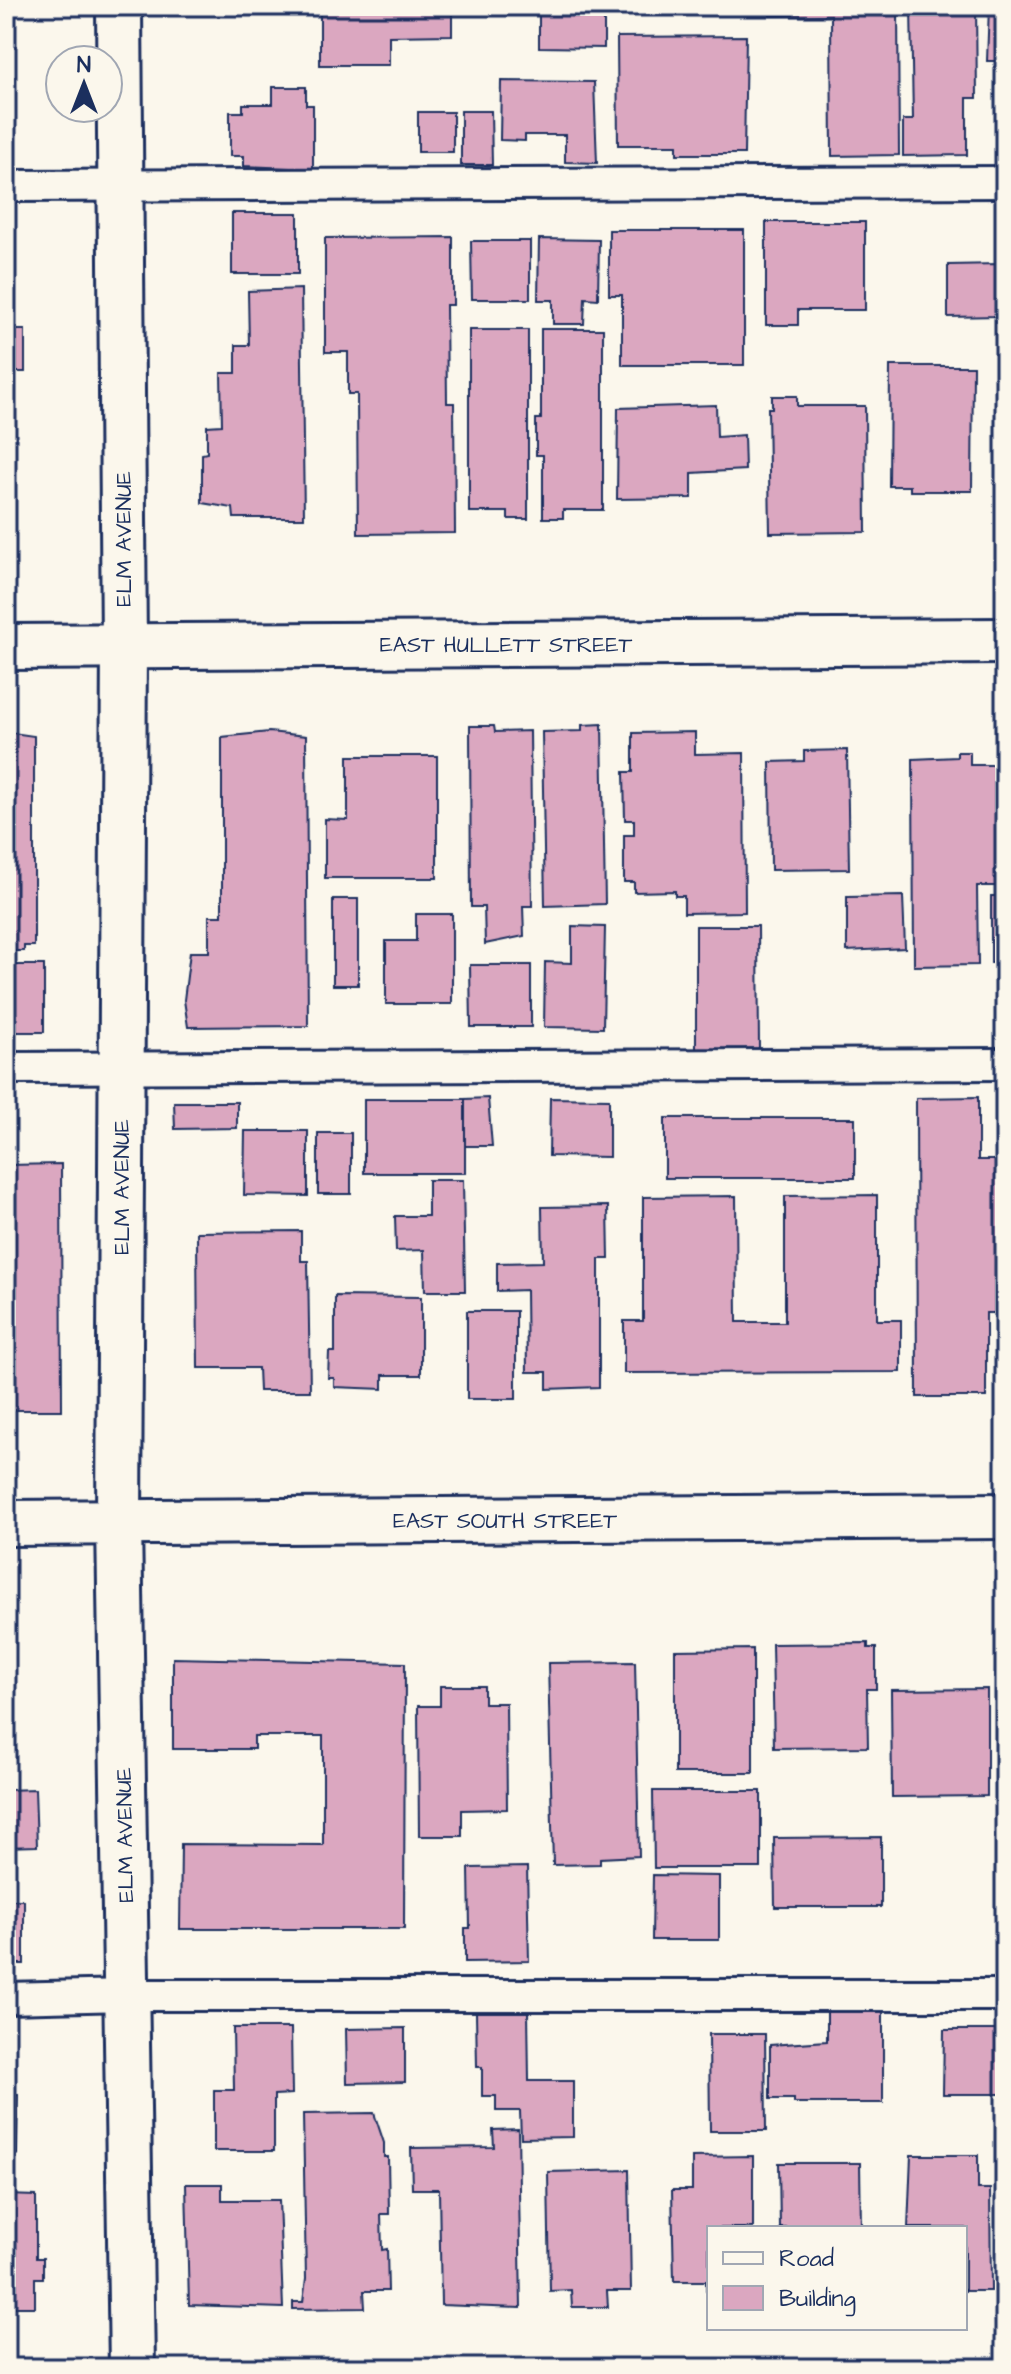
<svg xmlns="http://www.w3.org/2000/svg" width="1011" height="2374" font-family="'Architects Daughter',sans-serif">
	<rect width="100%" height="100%" fill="#fbf7ec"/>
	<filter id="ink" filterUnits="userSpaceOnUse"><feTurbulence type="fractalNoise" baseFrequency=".0125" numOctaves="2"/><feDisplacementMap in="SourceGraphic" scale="16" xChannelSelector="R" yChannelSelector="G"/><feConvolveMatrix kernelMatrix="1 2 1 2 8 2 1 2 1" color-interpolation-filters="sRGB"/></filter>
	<g filter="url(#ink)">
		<!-- building -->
		<g fill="#dba7c0" stroke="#1b2f5e" stroke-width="2">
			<path d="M 320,6 L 452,6 L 452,35 L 389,36 L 389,65 L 320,65 Z"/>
			<path d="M 539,6 L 604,6 L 604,48 L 539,47 Z"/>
			<path d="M 770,6 L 898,8 L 899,155 L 832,156 L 831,15 L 770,16 Z"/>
			<path d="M 911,6 L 976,6 L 977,98 L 967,98 L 967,155 L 903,156 L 903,120 L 913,120 Z"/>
			<path d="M 989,6 L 1005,6 L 1005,61 L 987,61 Z"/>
			<path d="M 746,36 L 744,154 L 677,154 L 677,145 L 618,145 L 617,37 Z"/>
			<path d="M 501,81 L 594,82 L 597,163 L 565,162 L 565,135 L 525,135 L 525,141 L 500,140 Z"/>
			<path d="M 273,87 L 306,87 L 306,105 L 313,105 L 313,169 L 244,166 L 244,156 L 230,156 L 230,112 L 243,112 L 243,104 L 273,104 Z"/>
			<path d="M 6,90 L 8,90 L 11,152 L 6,152 Z"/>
			<path d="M 461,111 L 491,111 L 492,165 L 461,165 Z"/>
			<rect x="418" y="112" width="35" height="40"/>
			<rect x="232" y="213" width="66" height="61"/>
			<path d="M 766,222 L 865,222 L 865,310 L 798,310 L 798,325 L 766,325 Z"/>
			<path d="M 609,230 L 744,230 L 744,365 L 622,365 L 622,295 L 609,295 Z"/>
			<path d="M 453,237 L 453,305 L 446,305 L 447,403 L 454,403 L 455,533 L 358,534 L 357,394 L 348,394 L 348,352 L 325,352 L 325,238 Z"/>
			<path d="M 539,239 L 599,240 L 598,299 L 585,298 L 584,324 L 553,324 L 553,300 L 538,300 Z"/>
			<path d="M 471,241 L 530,241 L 530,299 L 472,299 Z"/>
			<path d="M 1000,264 L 1000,316 L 948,317 L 948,265 Z"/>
			<path d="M 301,289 L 304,518 L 234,518 L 233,508 L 202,503 L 202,454 L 207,453 L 207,426 L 222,425 L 221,373 L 236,373 L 236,345 L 249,345 L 248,291 Z"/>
			<path d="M 6,296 L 9,296 L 9,330 L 25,330 L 25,372 L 8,372 L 8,376 Z"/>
			<path d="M 541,329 L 603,329 L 603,510 L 563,510 L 563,518 L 543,518 L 543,455 L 536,455 L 536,419 L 541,419 Z"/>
			<path d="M 469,330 L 528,330 L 528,519 L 508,519 L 508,512 L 469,512 Z"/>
			<path d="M 890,366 L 973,366 L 972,491 L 910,491 L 910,486 L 889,486 Z"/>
			<path d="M 772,396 L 797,396 L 797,406 L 865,406 L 866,532 L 770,533 L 768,408 L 772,408 Z"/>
			<path d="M 716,405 L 717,437 L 744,435 L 745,470 L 692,473 L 692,498 L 617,499 L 618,408 Z"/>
			<path d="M 602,724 L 605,904 L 545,906 L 542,732 L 582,731 L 582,725 Z"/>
			<path d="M 470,726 L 494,726 L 495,732 L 530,731 L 532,906 L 523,906 L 524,936 L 485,944 L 484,907 L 471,907 Z"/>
			<path d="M 6,732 L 34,736 L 34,946 L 24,946 L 24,951 L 6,951 Z"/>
			<path d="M 269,732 L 306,736 L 308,1026 L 188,1027 L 184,1000 L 190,952 L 209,952 L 209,916 L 222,916 L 222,737 Z"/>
			<path d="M 695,732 L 695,754 L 744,753 L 745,912 L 684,913 L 684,896 L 675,896 L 675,891 L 634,892 L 634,882 L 624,882 L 624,835 L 634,835 L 634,820 L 625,820 L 624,772 L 633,772 L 633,733 Z"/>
			<path d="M 847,750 L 849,869 L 771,870 L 770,762 L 804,761 L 804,751 Z"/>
			<path d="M 957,752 L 970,752 L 970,765 L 999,765 L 1000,886 L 977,886 L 978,965 L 914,966 L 913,759 L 957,757 Z"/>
			<path d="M 348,756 L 437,756 L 437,878 L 325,878 L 325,819 L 348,820 Z"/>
			<path d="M 903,896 L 905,948 L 847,951 L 847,897 Z"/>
			<rect x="991" y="896" width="14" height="67"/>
			<rect x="333" y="899" width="25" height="86"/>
			<path d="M 416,914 L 452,914 L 452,1004 L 386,1004 L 386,941 L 416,941 Z"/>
			<path d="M 572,926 L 605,927 L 603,1028 L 544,1027 L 545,962 L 572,963 Z"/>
			<path d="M 696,926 L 758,926 L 759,1049 L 696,1049 Z"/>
			<rect x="6" y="965" width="38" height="67"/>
			<path d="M 470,965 L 531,965 L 531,1027 L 471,1027 Z"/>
			<path d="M 978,1097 L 978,1160 L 999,1160 L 999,1179 L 1005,1179 L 1005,1313 L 986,1313 L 986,1397 L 917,1397 L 916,1098 Z"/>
			<path d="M 488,1098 L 492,1146 L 465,1146 L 465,1099 Z"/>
			<path d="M 550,1098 L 609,1099 L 609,1157 L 549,1156 Z"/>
			<rect x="364" y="1099" width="101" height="74"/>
			<path d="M 174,1102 L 237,1102 L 237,1128 L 175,1129 Z"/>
			<rect x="665" y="1118" width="190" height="60"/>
			<path d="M 245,1131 L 308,1131 L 308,1196 L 244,1195 Z"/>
			<rect x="318" y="1133" width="33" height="61"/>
			<path d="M 61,1164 L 62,1410 L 6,1410 L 6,1165 Z"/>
			<path d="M 428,1180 L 463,1180 L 465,1291 L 425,1291 L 424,1250 L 396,1251 L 395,1216 L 428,1216 Z"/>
			<path d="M 877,1195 L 877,1320 L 901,1320 L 901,1372 L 624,1373 L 624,1321 L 643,1321 L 643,1197 L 736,1196 L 737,1322 L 785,1322 L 785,1196 Z"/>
			<path d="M 608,1206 L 609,1259 L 599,1259 L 599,1387 L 547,1389 L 547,1372 L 527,1372 L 526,1290 L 497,1291 L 497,1263 L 543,1262 L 542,1207 Z"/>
			<path d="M 301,1231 L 301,1261 L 308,1261 L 310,1391 L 259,1391 L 258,1368 L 198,1368 L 197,1232 Z"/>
			<path d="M 335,1296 L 421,1297 L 421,1375 L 383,1375 L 383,1389 L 334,1387 L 334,1378 L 328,1378 L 329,1352 L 335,1352 Z"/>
			<rect x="467" y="1311" width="49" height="88"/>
			<path d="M 868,1643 L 868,1648 L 876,1648 L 876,1689 L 867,1689 L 868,1747 L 774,1748 L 772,1644 Z"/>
			<path d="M 753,1649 L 753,1773 L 675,1773 L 675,1650 Z"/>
			<path d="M 173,1658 L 405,1663 L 404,1929 L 180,1929 L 181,1844 L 323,1845 L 323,1736 L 254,1736 L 254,1749 L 173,1749 Z"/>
			<path d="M 635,1662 L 639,1856 L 600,1858 L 600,1864 L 553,1865 L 548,1663 Z"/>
			<path d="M 440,1686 L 484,1686 L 484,1703 L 506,1703 L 507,1809 L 462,1810 L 462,1836 L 419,1836 L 418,1706 L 440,1706 Z"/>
			<path d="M 987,1689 L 987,1796 L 892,1797 L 891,1690 Z"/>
			<path d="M 35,1789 L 37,1846 L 6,1847 L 6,1790 Z"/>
			<path d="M 653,1791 L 761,1791 L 761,1868 L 654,1868 Z"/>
			<path d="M 881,1837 L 881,1907 L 775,1907 L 774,1838 Z"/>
			<path d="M 527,1867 L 529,1961 L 465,1962 L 465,1928 L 470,1928 L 469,1868 Z"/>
			<path d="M 653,1875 L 719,1876 L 719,1940 L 652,1940 Z"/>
			<rect x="6" y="1900" width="18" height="64"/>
			<path d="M 528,2011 L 529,2081 L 573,2081 L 573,2137 L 521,2138 L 520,2111 L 496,2111 L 496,2096 L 482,2096 L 482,2067 L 477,2067 L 476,2012 Z"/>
			<path d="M 883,2011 L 883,2103 L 794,2103 L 794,2099 L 770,2099 L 770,2045 L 827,2041 L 827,2012 Z"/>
			<path d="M 233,2028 L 291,2028 L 292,2094 L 274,2095 L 274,2151 L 214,2151 L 214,2090 L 234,2090 Z"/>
			<path d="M 405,2028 L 405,2082 L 347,2083 L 346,2029 Z"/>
			<path d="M 944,2030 L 1003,2030 L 1002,2094 L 943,2094 Z"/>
			<path d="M 709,2034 L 765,2034 L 766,2131 L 710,2131 Z"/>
			<path d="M 6,2095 L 18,2095 L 17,2154 L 6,2154 Z"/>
			<path d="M 374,2113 L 384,2143 L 384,2157 L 388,2157 L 389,2214 L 381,2214 L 382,2250 L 387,2249 L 388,2291 L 364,2291 L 365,2308 L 293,2309 L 293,2302 L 303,2302 L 306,2279 L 303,2114 Z"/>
			<path d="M 518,2129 L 521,2308 L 441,2305 L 439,2189 L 412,2189 L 411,2148 L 494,2147 L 493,2130 Z"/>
			<path d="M 911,2155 L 978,2155 L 978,2189 L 990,2189 L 991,2291 L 965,2291 L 965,2228 L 908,2228 Z"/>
			<path d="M 753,2156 L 753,2228 L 709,2228 L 709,2291 L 706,2291 L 706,2281 L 674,2281 L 672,2190 L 692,2190 L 692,2157 Z"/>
			<path d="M 779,2163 L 860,2163 L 861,2228 L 780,2228 Z"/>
			<path d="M 629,2170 L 631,2291 L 607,2291 L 608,2307 L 572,2307 L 571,2290 L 550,2291 L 548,2172 Z"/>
			<path d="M 186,2184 L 222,2184 L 222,2200 L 279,2200 L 283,2308 L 189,2305 Z"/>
			<path d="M 6,2195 L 36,2196 L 36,2258 L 43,2258 L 43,2278 L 35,2278 L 35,2307 L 6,2307 Z"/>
		</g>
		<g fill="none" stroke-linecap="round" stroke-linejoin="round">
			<!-- service casing -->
			<g stroke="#1b2f5e" stroke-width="36">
				<g id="service">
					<path d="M 6,186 L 1005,182"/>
					<path d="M 6,1068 L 1005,1064"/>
					<path d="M 6,1998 L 127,1995 L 1005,1995"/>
				</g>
			</g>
			<!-- minor casing -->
			<g stroke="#1b2f5e" stroke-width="50">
				<g id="minor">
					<path d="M 119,6 L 124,647 L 119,1522 L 132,2368"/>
					<path d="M 6,647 L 1005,641"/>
				</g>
			</g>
			<!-- tertiary casing -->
			<g stroke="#1b2f5e" stroke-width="50">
				<path id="tertiary" d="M 6,1523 L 1005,1516"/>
			</g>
			<!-- service -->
			<use href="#service" stroke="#fbf7ec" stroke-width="30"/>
			<!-- minor -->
			<use href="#minor" stroke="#fbf7ec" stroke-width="44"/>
			<!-- tertiary -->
			<use href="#tertiary" stroke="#fbf7ec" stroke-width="44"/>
		</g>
	</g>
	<g text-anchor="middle" stroke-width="6" stroke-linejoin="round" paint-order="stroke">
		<!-- street labels -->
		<g font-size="22" fill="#1b2f5e" stroke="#fbf7ec">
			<text transform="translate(123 539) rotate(-90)" y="8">ELM AVENUE</text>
			<text x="506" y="652">EAST HULLETT STREET</text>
			<text transform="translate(121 1187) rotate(-90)" y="8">ELM AVENUE</text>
			<text x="505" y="1528">EAST SOUTH STREET</text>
			<text transform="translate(124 1835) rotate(-91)" y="8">ELM AVENUE</text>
		</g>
	</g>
	<!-- margin -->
	<rect width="1011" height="2374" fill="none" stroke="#fbf7ec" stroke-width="32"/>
	<rect x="16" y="16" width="979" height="2342" fill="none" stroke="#1b2f5e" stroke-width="3" filter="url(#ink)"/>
	<!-- legend -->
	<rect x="707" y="2226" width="260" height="104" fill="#fbf7ec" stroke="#a1a7b3" stroke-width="2"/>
	<rect x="723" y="2252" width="40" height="12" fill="#fbf7ec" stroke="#a1a7b3" stroke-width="2"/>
	<text x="779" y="2266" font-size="24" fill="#1b2f5e">Road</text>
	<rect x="723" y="2286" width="40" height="24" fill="#dba7c0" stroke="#a1a7b3" stroke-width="2"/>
	<text x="779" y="2306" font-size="24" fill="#1b2f5e">Building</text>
	<!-- north arrow -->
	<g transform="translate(84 84)"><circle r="38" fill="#fbf7ec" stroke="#a1a7b3" stroke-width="2"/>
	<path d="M0-6L14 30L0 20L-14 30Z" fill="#1b2f5e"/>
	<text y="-12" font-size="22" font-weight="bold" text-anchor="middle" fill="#1b2f5e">N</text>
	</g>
</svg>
